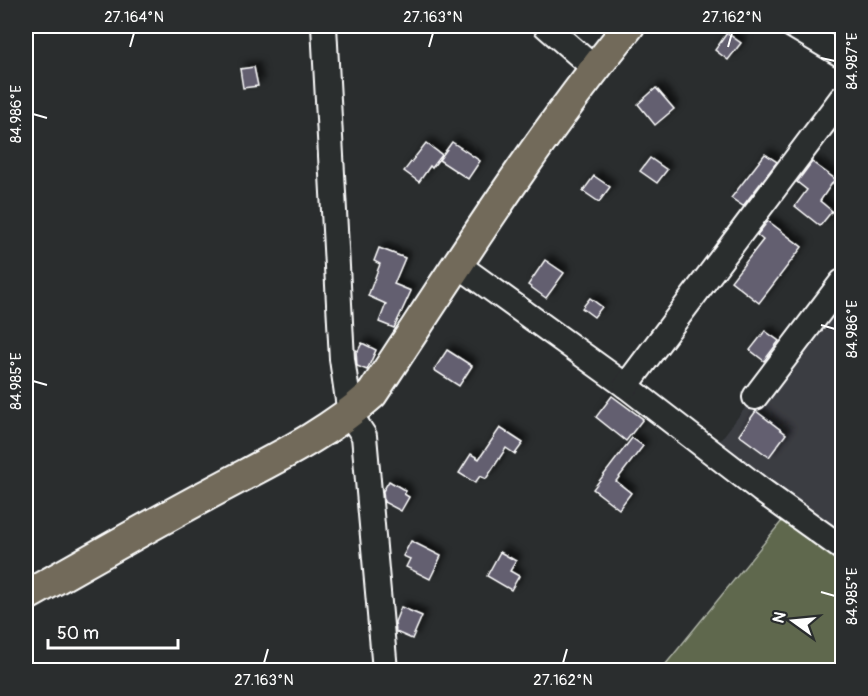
<svg xmlns="http://www.w3.org/2000/svg" width="868" height="696" font-family="Pangolin,sans-serif">
	<defs>
		<filter id="shadow"><feDropShadow dx="5.5" dy="-5.5" stdDeviation="3" flood-color="#0009"/></filter>
	</defs>
	<rect width="100%" height="100%" fill="#2a2d2e"/>
	<filter id="ink" filterUnits="userSpaceOnUse"><feTurbulence type="fractalNoise" baseFrequency=".0167" numOctaves="2"/><feDisplacementMap in="SourceGraphic" scale="12" xChannelSelector="R" yChannelSelector="G"/><feConvolveMatrix kernelMatrix="1 2 1 2 8 2 1 2 1" color-interpolation-filters="sRGB"/></filter>
	<g filter="url(#ink)">
		<!-- built -->
		<path fill="#3b3c42" d="M 842,282 L 842,548 L 712,451 Z"/>
		<!-- green -->
		<g fill="#5e674e" stroke="#aeb3a6" stroke-width="1.5">
			<path d="M 794,26 L 842,26 L 842,55 Z"/>
			<path d="M 790,511 L 842,548 L 842,670 L 661,670 Z"/>
		</g>
		<!-- building -->
		<g fill="#635e70" stroke="#fff" stroke-width="1.5" filter="url(#shadow)">
			<path d="M 727,33 L 741,43 L 728,60 L 715,50 Z"/>
			<path d="M 254,67 L 258,86 L 243,88 L 240,69 Z"/>
			<path d="M 656,88 L 674,109 L 655,125 L 638,104 Z"/>
			<path d="M 452,142 L 480,161 L 468,179 L 439,160 Z"/>
			<path d="M 426,143 L 442,155 L 432,168 L 430,166 L 419,182 L 404,171 Z"/>
			<path d="M 765,154 L 777,162 L 743,206 L 731,198 Z"/>
			<path d="M 650,158 L 667,170 L 657,183 L 640,171 Z"/>
			<path d="M 812,162 L 835,179 L 820,201 L 832,211 L 820,226 L 795,206 L 807,190 L 797,182 Z"/>
			<path d="M 594,176 L 610,187 L 599,202 L 583,191 Z"/>
			<path d="M 768,221 L 802,247 L 759,303 L 731,281 L 763,240 L 757,235 Z"/>
			<path d="M 379,248 L 405,258 L 394,284 L 411,291 L 394,328 L 379,322 L 386,304 L 368,296 L 380,264 L 374,261 Z"/>
			<path d="M 545,260 L 564,273 L 546,298 L 528,285 Z"/>
			<path d="M 590,298 L 602,307 L 594,317 L 582,308 Z"/>
			<path d="M 765,331 L 779,341 L 764,361 L 750,350 Z"/>
			<path d="M 362,343 L 376,350 L 367,370 L 357,366 L 356,350 L 358,351 Z"/>
			<path d="M 447,350 L 472,366 L 459,386 L 434,370 Z"/>
			<path d="M 612,396 L 643,419 L 626,441 L 596,417 Z"/>
			<path d="M 756,411 L 786,434 L 769,457 L 739,435 Z"/>
			<path d="M 500,428 L 523,443 L 515,454 L 506,448 L 486,479 L 480,476 L 475,483 L 459,473 L 471,454 L 479,459 Z"/>
			<path d="M 632,438 L 643,446 L 616,481 L 631,493 L 619,509 L 593,489 Z"/>
			<path d="M 389,481 L 406,491 L 404,494 L 409,497 L 401,511 L 384,502 L 383,491 Z"/>
			<path d="M 411,541 L 441,556 L 430,579 L 406,567 L 410,559 L 403,556 Z"/>
			<path d="M 500,552 L 516,561 L 510,571 L 519,576 L 511,590 L 487,576 Z"/>
			<path d="M 401,607 L 422,616 L 412,639 L 396,632 L 395,622 Z"/>
		</g>
		<g fill="none" stroke-linecap="round" stroke-linejoin="round">
			<!-- minor casing -->
			<g stroke="#fff" stroke-width="28">
				<g id="minor">
					<path d="M 324,26 L 342,359 L 350,414 L 364,436 L 385,670"/>
					<path d="M 546,26 L 594,68"/>
					<path d="M 793,26 L 842,55"/>
					<path d="M 457,264 L 626,386 L 761,490 L 842,548"/>
					<path d="M 626,386 L 842,98"/>
					<path d="M 755,397 L 842,282"/>
				</g>
			</g>
			<!-- major casing -->
			<g stroke="#fff" stroke-width="34">
				<path id="major" d="M 26,596 C 85,563 145,528 205,496 C 263,464 323,438 372,394 C 455,269 534,142 629,26"/>
			</g>
			<!-- minor -->
			<use href="#minor" stroke="#2a2d2e" stroke-width="24"/>
			<!-- major -->
			<use href="#major" stroke="#726b5a" stroke-width="30"/>
		</g>
	</g>
	<!-- ticks -->
	<path fill="none" stroke="#fff" stroke-width="2" d="M 130,47 L 134,33M 429,47 L 433,33M 728,47 L 732,33M 821,58 L 835,61M 33,114 L 47,118M 821,325 L 835,329M 33,381 L 47,385M 821,592 L 835,596M 264,663 L 268,649M 563,663 L 567,649"/>
	<!-- margin -->
	<rect width="868" height="696" fill="none" stroke="#2a2d2e" stroke-width="66"/>
	<!-- north arrow -->
	<g transform="translate(793 621) rotate(285)" stroke="#2a2d2e" stroke-width="4.5" paint-order="stroke">
	<path d="M0-4.5L10 22L0 15L-10 22Z" fill="#ffffff"/>
	<text y="-9" font-size="16" font-weight="bold" text-anchor="middle" fill="#ffffff">N</text>
	</g>
	<!-- scale -->
	<path d="M48 639v9h130v-9" fill="none" stroke="#ffffff" stroke-width="3"/>
	<text x="57" y="639" font-size="18" fill="#ffffff" stroke="#2a2d2e" stroke-width="4.5" paint-order="stroke">50 m</text>
	<rect x="33" y="33" width="802" height="630" fill="none" stroke="#fff" stroke-width="2"/>
	<g font-size="15" text-anchor="middle" fill="#fff">
		<text x="134" y="22">27.164°N</text>
		<text x="433" y="22">27.163°N</text>
		<text x="732" y="22">27.162°N</text>
		<text transform="translate(852 61) rotate(-90)" y="5">84.987°E</text>
		<text transform="translate(16 114) rotate(-90)" y="5">84.986°E</text>
		<text transform="translate(852 329) rotate(-90)" y="5">84.986°E</text>
		<text transform="translate(16 381) rotate(-90)" y="5">84.985°E</text>
		<text transform="translate(852 596) rotate(-90)" y="5">84.985°E</text>
		<text x="264" y="685">27.163°N</text>
		<text x="563" y="685">27.162°N</text>
	</g>
</svg>
